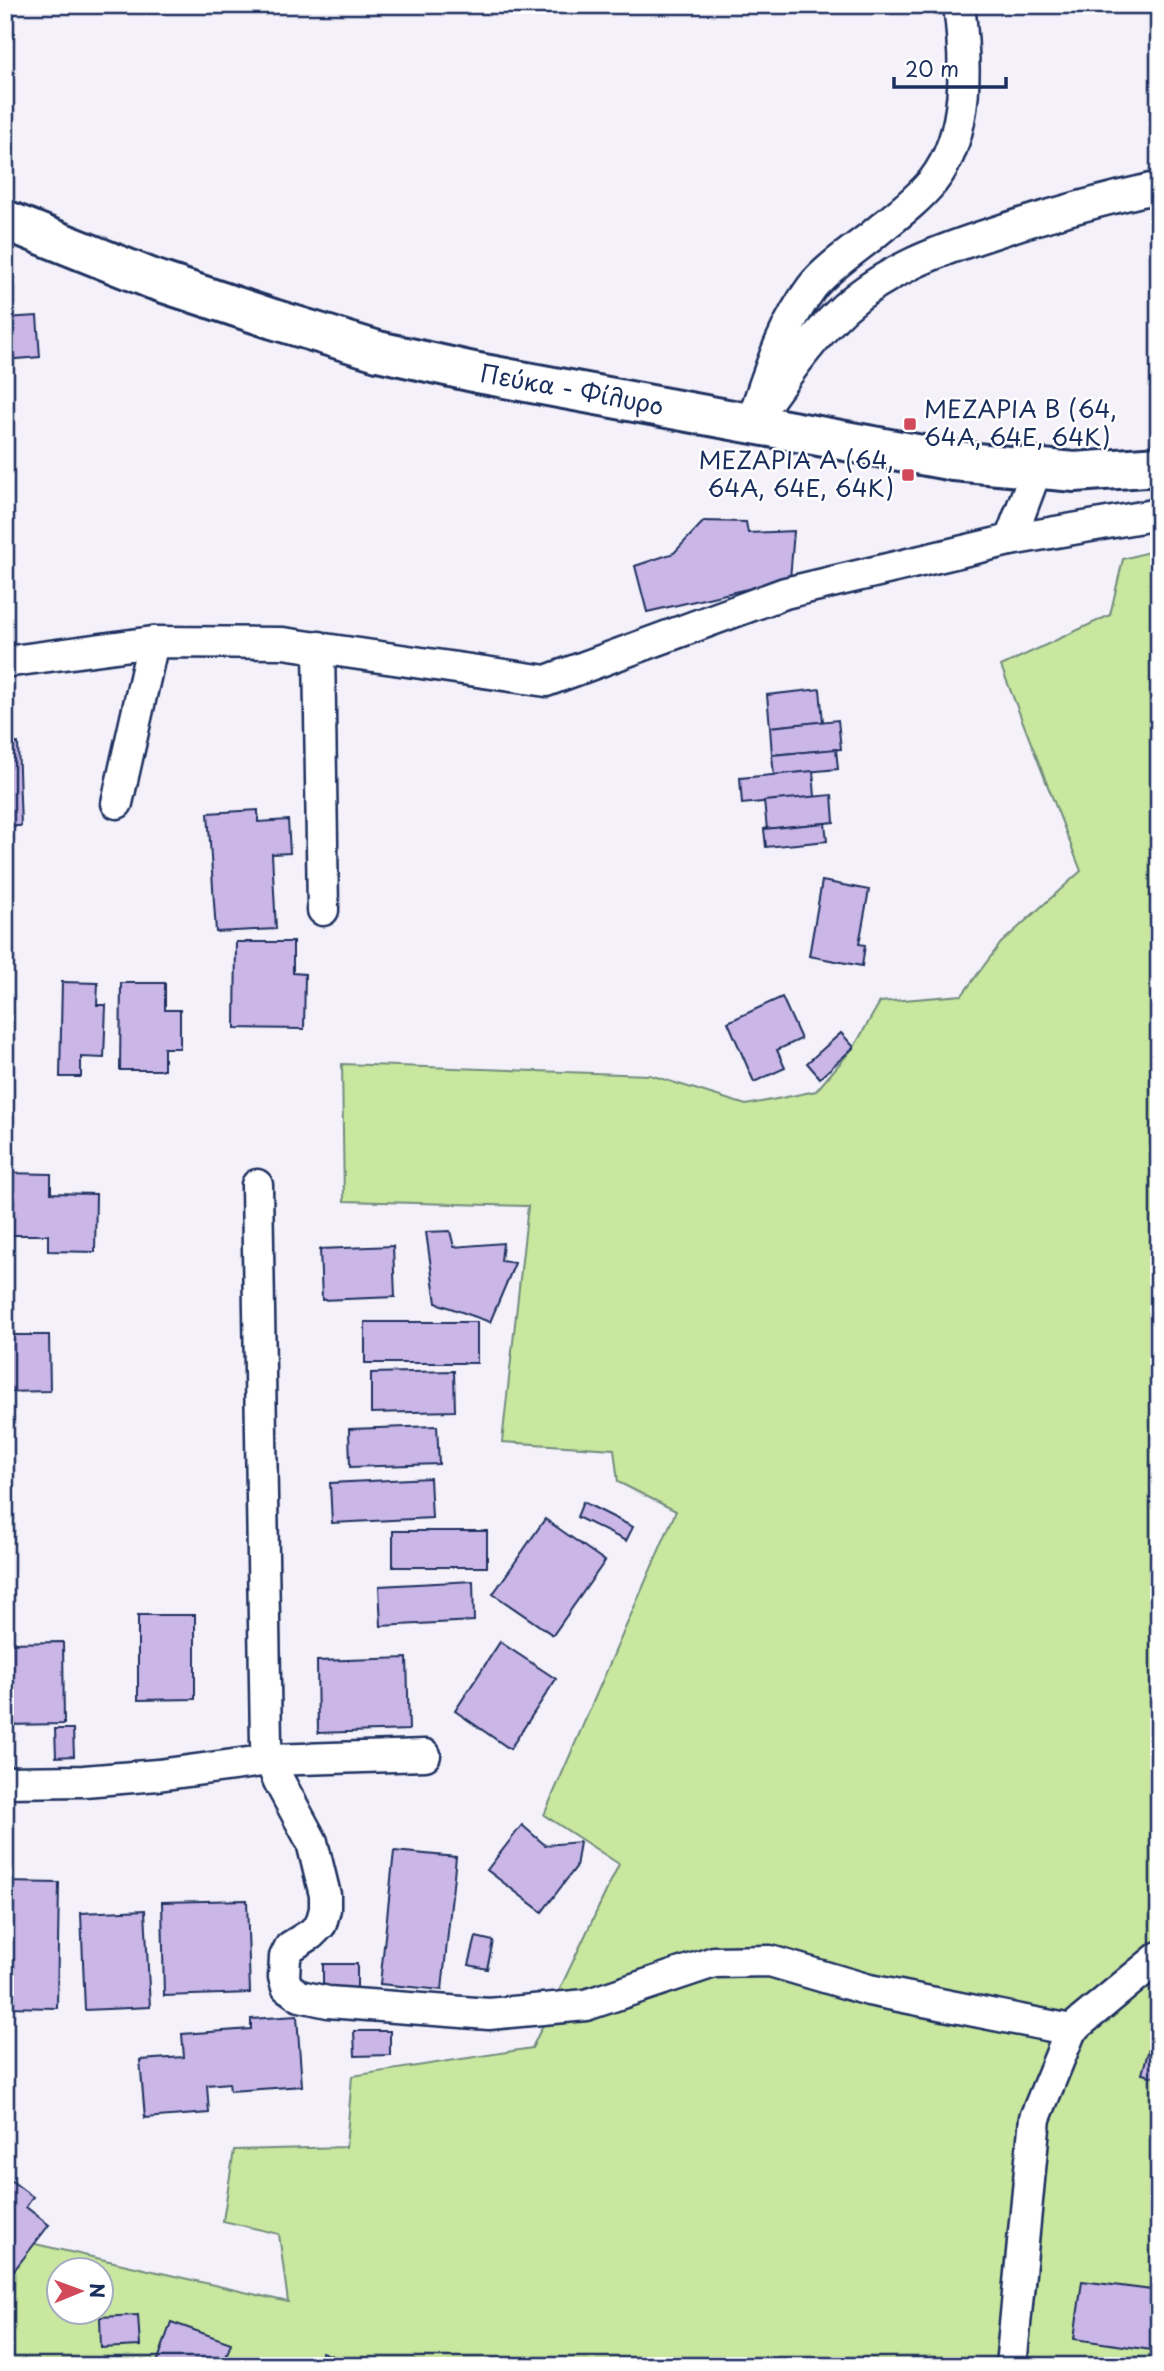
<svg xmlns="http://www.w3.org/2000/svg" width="1164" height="2371" font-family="'Playpen Sans',sans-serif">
	<rect width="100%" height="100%" fill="#f4f1fa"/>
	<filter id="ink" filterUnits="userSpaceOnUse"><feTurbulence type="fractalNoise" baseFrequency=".0143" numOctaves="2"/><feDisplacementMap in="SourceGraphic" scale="14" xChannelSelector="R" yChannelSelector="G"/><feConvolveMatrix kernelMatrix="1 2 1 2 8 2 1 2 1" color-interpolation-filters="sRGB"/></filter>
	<g filter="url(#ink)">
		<!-- green -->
		<path fill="#c9e79e" stroke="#728b7e" stroke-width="2" fill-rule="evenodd" d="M 1159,549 L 1159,2366 L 5,2366 L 5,2237 L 288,2302 L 279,2234 L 223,2221 L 234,2150 L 346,2147 L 352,2076 L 532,2048 L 619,1864 L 544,1815 L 676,1511 L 618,1482 L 614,1449 L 502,1442 L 528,1206 L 344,1201 L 342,1064 L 650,1075 L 746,1105 L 816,1091 L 854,1047 L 880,1002 L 962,995 L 1001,943 L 1081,871 L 1001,666 L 1110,615 L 1123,559 ZM 60,2270 L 102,2270 L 102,2312 L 60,2312 Z"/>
		<!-- building -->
		<g fill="#cab7e8" stroke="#1b2f5e" stroke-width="2">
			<path d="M 37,316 L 40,357 L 5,360 L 5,318 Z"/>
			<path d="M 704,521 L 746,522 L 748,533 L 794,531 L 790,579 L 647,612 L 635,566 L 674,553 Z"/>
			<path d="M 820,689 L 823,722 L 770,727 L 767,695 Z"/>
			<path d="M 838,720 L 841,749 L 772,755 L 770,727 Z"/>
			<path d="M 18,743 L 21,826 L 5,826 L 5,744 Z"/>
			<path d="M 836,749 L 838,769 L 774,775 L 772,755 Z"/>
			<path d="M 813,771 L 815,797 L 742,804 L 740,778 Z"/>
			<path d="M 832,795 L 834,822 L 767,829 L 764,801 Z"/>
			<path d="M 258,810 L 258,822 L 288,820 L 290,853 L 272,854 L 276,929 L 216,932 L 208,813 Z"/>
			<path d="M 825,823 L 827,841 L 766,847 L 764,829 Z"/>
			<path d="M 822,881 L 869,890 L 859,944 L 865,945 L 862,966 L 809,956 Z"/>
			<path d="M 236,942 L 293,942 L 293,973 L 305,974 L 304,1029 L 235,1028 Z"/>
			<path d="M 62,982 L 98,983 L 97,1005 L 106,1005 L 104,1058 L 81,1057 L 81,1077 L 60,1077 Z"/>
			<path d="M 121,983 L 165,983 L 165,1010 L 180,1010 L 180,1048 L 164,1048 L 164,1070 L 120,1070 Z"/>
			<path d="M 782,997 L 801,1039 L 777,1050 L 785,1068 L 754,1082 L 728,1022 Z"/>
			<path d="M 841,1033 L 854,1047 L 820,1078 L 807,1063 Z"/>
			<path d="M 5,1173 L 51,1174 L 51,1193 L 96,1194 L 95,1252 L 48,1251 L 48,1235 L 12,1235 L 11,1251 L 5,1251 Z"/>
			<path d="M 450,1231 L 454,1247 L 503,1243 L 501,1261 L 515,1263 L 490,1322 L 436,1303 L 426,1232 Z"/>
			<path d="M 393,1246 L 395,1297 L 322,1300 L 320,1249 Z"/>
			<path d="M 5,1321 L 8,1321 L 8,1335 L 49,1335 L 50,1391 L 5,1392 Z"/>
			<rect x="365" y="1322" width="112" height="41"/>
			<path d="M 454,1371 L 455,1411 L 371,1413 L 371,1373 Z"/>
			<path d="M 437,1426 L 439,1464 L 350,1467 L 349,1429 Z"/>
			<path d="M 430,1478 L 432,1518 L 332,1523 L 330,1483 Z"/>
			<path d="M 583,1502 L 633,1527 L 626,1541 L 577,1517 Z"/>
			<path d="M 545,1519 L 605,1561 L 553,1635 L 493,1594 Z"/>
			<rect x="393" y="1531" width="94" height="36"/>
			<path d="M 473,1581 L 474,1621 L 381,1626 L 379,1586 Z"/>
			<path d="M 138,1615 L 195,1615 L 195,1699 L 138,1700 Z"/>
			<path d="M 63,1642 L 64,1724 L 5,1725 L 5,1643 Z"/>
			<path d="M 500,1642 L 556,1679 L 510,1749 L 455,1711 Z"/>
			<path d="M 407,1658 L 409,1730 L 318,1733 L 317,1661 Z"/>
			<path d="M 55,1729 L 73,1729 L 74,1756 L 56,1757 Z"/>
			<path d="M 522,1825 L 545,1845 L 580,1842 L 576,1867 L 542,1912 L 487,1870 Z"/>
			<path d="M 394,1851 L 456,1857 L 442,1990 L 380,1984 Z"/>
			<path d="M 5,1882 L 59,1883 L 57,2008 L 5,2007 Z"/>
			<path d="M 247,1900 L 250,1993 L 164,1996 L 162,1902 Z"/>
			<path d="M 145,1910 L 150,2007 L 85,2010 L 81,1913 Z"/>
			<path d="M 476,1937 L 493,1941 L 487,1969 L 469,1965 Z"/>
			<rect x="323" y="1964" width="34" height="30"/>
			<path d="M 1159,2012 L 1159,2078 L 1142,2074 Z"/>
			<path d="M 297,2016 L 302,2086 L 230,2091 L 229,2083 L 207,2085 L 209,2113 L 145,2118 L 140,2060 L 184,2057 L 182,2034 L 251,2029 L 251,2019 Z"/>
			<path d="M 354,2031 L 390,2031 L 390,2055 L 355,2056 Z"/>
			<path d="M 5,2176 L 33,2197 L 26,2207 L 49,2225 L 5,2282 Z"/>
			<path d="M 1082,2281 L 1159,2291 L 1159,2351 L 1074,2339 Z"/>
			<path d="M 138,2315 L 140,2346 L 101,2348 L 100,2317 Z"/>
			<path d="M 171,2322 L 231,2343 L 223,2366 L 156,2366 Z"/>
			<path d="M 322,2352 L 358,2366 L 316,2366 Z"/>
		</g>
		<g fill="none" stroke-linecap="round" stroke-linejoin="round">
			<!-- minor casing -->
			<g stroke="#1b2f5e" stroke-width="35">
				<g id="minor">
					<path d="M 770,398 C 793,366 815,335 844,308 C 886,270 938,251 990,234 C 1046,215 1102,200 1159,187"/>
					<path d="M 751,424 C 768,376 781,328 812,287 C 826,269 854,250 873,235 C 893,218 916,202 933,181 C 970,134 966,61 959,5"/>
					<path d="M 1010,540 L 1159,514"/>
					<path d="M 319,647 L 323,910"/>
					<path d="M 5,662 L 153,642 L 283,643 L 546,681 L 785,593 L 1010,540 L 1037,468"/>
					<path d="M 117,803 L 153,642"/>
					<path d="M 257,1185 L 266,1744 L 270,1760 L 279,1781 L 312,1842 L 325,1895 L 325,1909 L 321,1924 L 311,1934 L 290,1947 L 285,1957 L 284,1977 L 287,1987 L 300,1996 L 328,2002 L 489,2014 L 586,2005 L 714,1962 L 770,1961 L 869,1990 L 1071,2030"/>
					<path d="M 5,1782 L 84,1781 L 158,1775 L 270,1760 L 425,1755"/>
					<path d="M 1011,2366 L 1035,2118 L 1071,2030 L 1159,1957"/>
				</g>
			</g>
			<!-- secondary casing -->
			<g stroke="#1b2f5e" stroke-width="44">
				<g id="secondary">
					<path id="s1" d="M 5,220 L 155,280 L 273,319 L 378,351 L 478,373 L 954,461 L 1075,472 L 1159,466"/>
				</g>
			</g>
			<!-- minor -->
			<use href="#minor" stroke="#fff" stroke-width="30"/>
			<!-- secondary -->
			<use href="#secondary" stroke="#fff" stroke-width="38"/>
		</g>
	</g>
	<!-- markers -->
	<g fill="#d1495b" stroke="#fff" stroke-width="2.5">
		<rect x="903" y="417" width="14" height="14" rx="3.5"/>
		<rect x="901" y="468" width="14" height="14" rx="3.5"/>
	</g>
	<g text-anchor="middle" stroke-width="5" stroke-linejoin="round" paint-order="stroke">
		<!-- street labels -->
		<g font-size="24" fill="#1b2f5e" stroke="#fff">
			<text dy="8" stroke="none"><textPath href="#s1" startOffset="593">Πεύκα - Φίλυρο</textPath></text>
		</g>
		<!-- poi labels -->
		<g font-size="24" fill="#1b2f5e" stroke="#fff" text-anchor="start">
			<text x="924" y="418">ΜΕΖΑΡΙΑ B (64,<tspan x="924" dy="28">64Α, 64Ε, 64Κ)</tspan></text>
			<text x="894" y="469" text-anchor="end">ΜΕΖΑΡΙΑ A (64,<tspan x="894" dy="28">64Α, 64Ε, 64Κ)</tspan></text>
		</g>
	</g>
	<!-- margin -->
	<rect width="1164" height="2371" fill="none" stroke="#fff" stroke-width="28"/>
	<rect x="14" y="14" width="1136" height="2343" fill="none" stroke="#1b2f5e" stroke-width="2.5" filter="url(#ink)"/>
	<!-- north arrow -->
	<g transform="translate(80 2291) rotate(89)"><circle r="33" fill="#ffffff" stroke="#a4acbf" stroke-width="2"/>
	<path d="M0-5L12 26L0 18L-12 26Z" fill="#d1495b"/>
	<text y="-10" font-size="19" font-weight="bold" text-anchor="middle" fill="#1b2f5e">N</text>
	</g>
	<!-- scale -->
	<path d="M894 77v10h112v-10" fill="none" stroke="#1b2f5e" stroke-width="3.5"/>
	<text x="905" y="77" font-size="21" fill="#1b2f5e" stroke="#ffffff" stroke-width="5" paint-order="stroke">20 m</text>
</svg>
